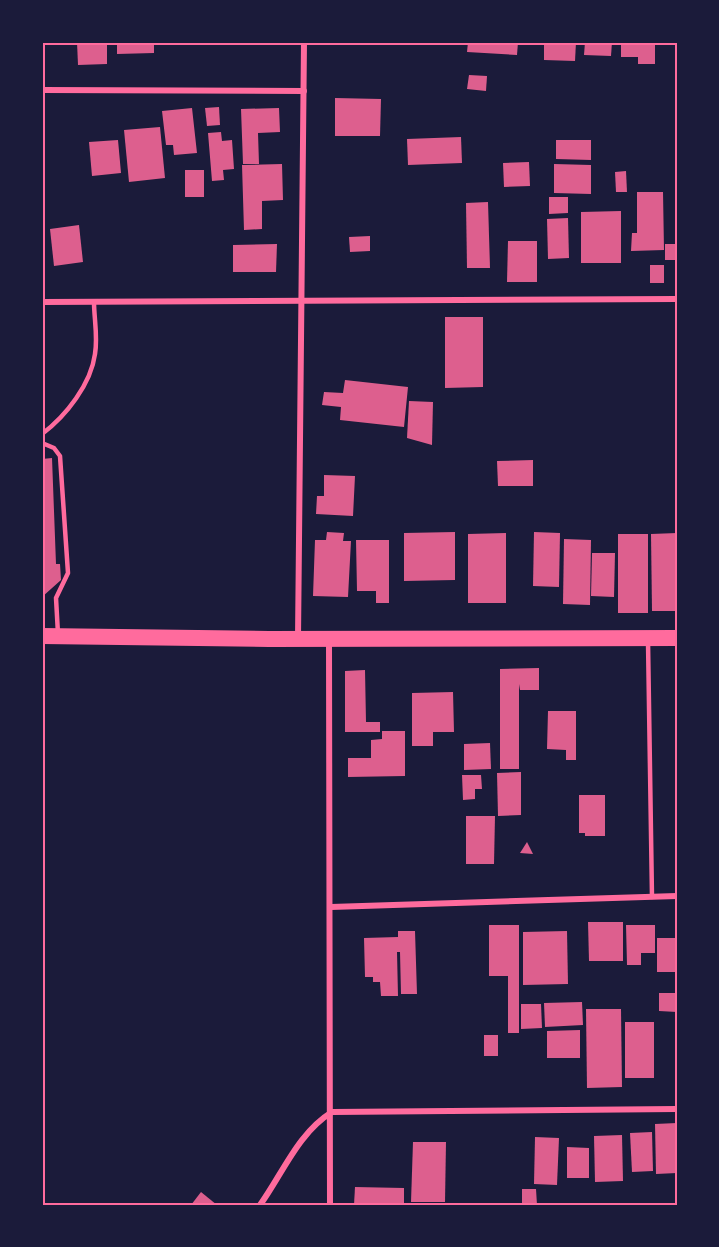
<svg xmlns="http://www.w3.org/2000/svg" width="719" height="1247" font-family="Roboto,sans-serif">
	<rect width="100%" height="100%" fill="#1b1b3a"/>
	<!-- building -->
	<g fill="#dd5f8e">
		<path d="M 77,42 L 107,42 L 107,64 L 78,65 Z"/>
		<path d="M 117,42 L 154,42 L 154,53 L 117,54 Z"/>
		<path d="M 468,42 L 518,42 L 517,55 L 467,52 Z"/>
		<path d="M 544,42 L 576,42 L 575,61 L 544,60 Z"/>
		<path d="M 585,42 L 612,42 L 611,56 L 584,55 Z"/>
		<path d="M 621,42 L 655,42 L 655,64 L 638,64 L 638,57 L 621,57 Z"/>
		<path d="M 469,75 L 487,76 L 486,91 L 467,89 Z"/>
		<path d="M 335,98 L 381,99 L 380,136 L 335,136 Z"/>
		<path d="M 219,107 L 220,125 L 207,126 L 205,108 Z"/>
		<path d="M 192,108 L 197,153 L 174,155 L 173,145 L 166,145 L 162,111 Z"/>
		<path d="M 279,108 L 280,132 L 258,133 L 259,164 L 243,164 L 241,109 Z"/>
		<path d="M 160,127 L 165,178 L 129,182 L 124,130 Z"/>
		<path d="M 221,132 L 222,141 L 232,140 L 234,169 L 223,170 L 224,180 L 212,181 L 208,133 Z"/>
		<path d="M 461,137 L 462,163 L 408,165 L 407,139 Z"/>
		<path d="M 118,140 L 121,173 L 92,176 L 89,142 Z"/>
		<path d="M 556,140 L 591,140 L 591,160 L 556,159 Z"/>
		<path d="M 529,162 L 530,186 L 504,187 L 503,163 Z"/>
		<path d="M 282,164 L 283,200 L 262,201 L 262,229 L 244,230 L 242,165 Z"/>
		<path d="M 554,164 L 591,165 L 591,194 L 554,193 Z"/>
		<rect x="185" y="170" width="19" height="27"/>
		<path d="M 626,171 L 627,192 L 616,192 L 615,172 Z"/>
		<path d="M 637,192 L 663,192 L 664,250 L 631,251 L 632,233 L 637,233 Z"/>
		<path d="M 549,197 L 568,197 L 568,213 L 549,214 Z"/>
		<path d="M 488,202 L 490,268 L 467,268 L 466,203 Z"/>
		<path d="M 621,211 L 621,263 L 581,263 L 581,212 Z"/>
		<path d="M 568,218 L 569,258 L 548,259 L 547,219 Z"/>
		<path d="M 79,225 L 83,262 L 54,266 L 50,229 Z"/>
		<path d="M 370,236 L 370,251 L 350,252 L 349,237 Z"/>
		<path d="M 508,241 L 537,241 L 537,282 L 507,282 Z"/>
		<path d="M 277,244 L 276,272 L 233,272 L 233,245 Z"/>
		<rect x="665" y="244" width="12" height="16"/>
		<rect x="650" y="265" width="14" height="18"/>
		<path d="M 445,317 L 483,317 L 483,387 L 445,388 Z"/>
		<path d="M 345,380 L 408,387 L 404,427 L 340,420 L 341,407 L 322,405 L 324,392 L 343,393 Z"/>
		<path d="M 409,401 L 433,402 L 432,445 L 407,438 Z"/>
		<path d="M 52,458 L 56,564 L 60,564 L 61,580 L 42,597 L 42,459 Z"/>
		<path d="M 533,460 L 533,486 L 498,486 L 497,461 Z"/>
		<path d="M 324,475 L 355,476 L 353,516 L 316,514 L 317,496 L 324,496 Z"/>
		<path d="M 327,532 L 344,533 L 343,541 L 351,541 L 348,597 L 313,596 L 315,540 L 326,540 Z"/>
		<path d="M 455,532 L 455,580 L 404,581 L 404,533 Z"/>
		<path d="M 534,532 L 560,533 L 559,587 L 533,586 Z"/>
		<path d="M 506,533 L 506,603 L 468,603 L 468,534 Z"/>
		<path d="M 677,533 L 677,611 L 652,611 L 651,534 Z"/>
		<rect x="618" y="534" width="30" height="79"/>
		<path d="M 564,539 L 591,540 L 590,605 L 563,604 Z"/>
		<path d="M 356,540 L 389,540 L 389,603 L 376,603 L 376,591 L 357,591 Z"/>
		<path d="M 592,553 L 615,553 L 614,597 L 591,596 Z"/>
		<path d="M 539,668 L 539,690 L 520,690 L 519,684 L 519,769 L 500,769 L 500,669 Z"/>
		<path d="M 365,670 L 366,722 L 380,722 L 380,732 L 345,732 L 345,671 Z"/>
		<path d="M 453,692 L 454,732 L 433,732 L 433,746 L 412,746 L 412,693 Z"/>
		<path d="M 548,711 L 576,711 L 576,760 L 566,760 L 566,750 L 547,749 Z"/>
		<path d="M 382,731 L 405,731 L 405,776 L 348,777 L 348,758 L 371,758 L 371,740 L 382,739 Z"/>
		<path d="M 490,743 L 491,769 L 464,770 L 464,744 Z"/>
		<path d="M 521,772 L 521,815 L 498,816 L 497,773 Z"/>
		<path d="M 462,775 L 481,775 L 482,789 L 475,789 L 475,799 L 463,800 Z"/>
		<path d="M 579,795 L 605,795 L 605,836 L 585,836 L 585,833 L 579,833 Z"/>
		<path d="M 466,816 L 495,816 L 494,864 L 466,864 Z"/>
		<path d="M 527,842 L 533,854 L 520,853 Z"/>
		<path d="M 588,922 L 623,922 L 623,961 L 589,961 Z"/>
		<path d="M 489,925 L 519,925 L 519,1033 L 508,1033 L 508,976 L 489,976 Z"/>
		<path d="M 626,925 L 655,925 L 655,953 L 641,953 L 641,965 L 627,965 Z"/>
		<path d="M 398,931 L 415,931 L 417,994 L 401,994 L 400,952 L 397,952 L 398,996 L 381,996 L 380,982 L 373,982 L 373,977 L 365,977 L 364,938 L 398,937 Z"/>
		<path d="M 567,931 L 568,984 L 523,985 L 523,932 Z"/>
		<rect x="657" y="938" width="20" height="34"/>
		<path d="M 659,993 L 677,993 L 677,1012 L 659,1011 Z"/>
		<path d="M 582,1002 L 583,1025 L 545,1027 L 544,1003 Z"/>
		<path d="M 521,1004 L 541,1004 L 542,1028 L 521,1029 Z"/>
		<path d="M 586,1009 L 621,1009 L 622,1087 L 587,1088 Z"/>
		<rect x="625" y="1022" width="29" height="56"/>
		<path d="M 580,1030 L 580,1058 L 547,1058 L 547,1031 Z"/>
		<rect x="484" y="1035" width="14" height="21"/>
		<path d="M 677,1123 L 677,1173 L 656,1174 L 655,1124 Z"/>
		<path d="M 652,1132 L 653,1171 L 632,1172 L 630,1133 Z"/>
		<path d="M 622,1135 L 623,1181 L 595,1182 L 594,1136 Z"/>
		<path d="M 535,1137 L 559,1138 L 557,1185 L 534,1184 Z"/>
		<path d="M 413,1142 L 446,1142 L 445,1202 L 411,1202 Z"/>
		<path d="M 567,1147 L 589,1148 L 589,1178 L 567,1178 Z"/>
		<path d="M 355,1187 L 404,1188 L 404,1205 L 354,1205 Z"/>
		<path d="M 522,1189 L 536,1189 L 537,1205 L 522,1205 Z"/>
		<path d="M 201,1192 L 217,1205 L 191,1205 Z"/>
	</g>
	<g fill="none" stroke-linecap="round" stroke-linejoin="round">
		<!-- service -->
		<g stroke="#ff6b9d" stroke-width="4.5">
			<path d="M 42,434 C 66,416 91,384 95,354 C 98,337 94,318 94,302"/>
			<path d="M 42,443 L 54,448 L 60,456 L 68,573 L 56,598 L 58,634"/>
			<path d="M 648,641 L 652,897"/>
		</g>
		<!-- minor -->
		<g stroke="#ff6b9d" stroke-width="6">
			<path d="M 42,90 L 304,91"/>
			<path d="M 42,302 L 677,299"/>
			<path d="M 298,639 L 304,42"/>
			<path d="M 329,642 L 330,1205"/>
			<path d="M 331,907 L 677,896"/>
			<path d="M 260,1205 C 283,1173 298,1133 332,1112 L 677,1109"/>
		</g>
		<!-- trunk -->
		<path stroke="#ff6b9d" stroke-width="16" d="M 42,636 L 269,639 L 677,638"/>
	</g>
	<!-- border -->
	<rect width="719" height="1247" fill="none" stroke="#1b1b3a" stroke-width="87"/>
	<rect x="44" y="44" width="632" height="1160" fill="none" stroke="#ff6b9d" stroke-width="2"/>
</svg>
